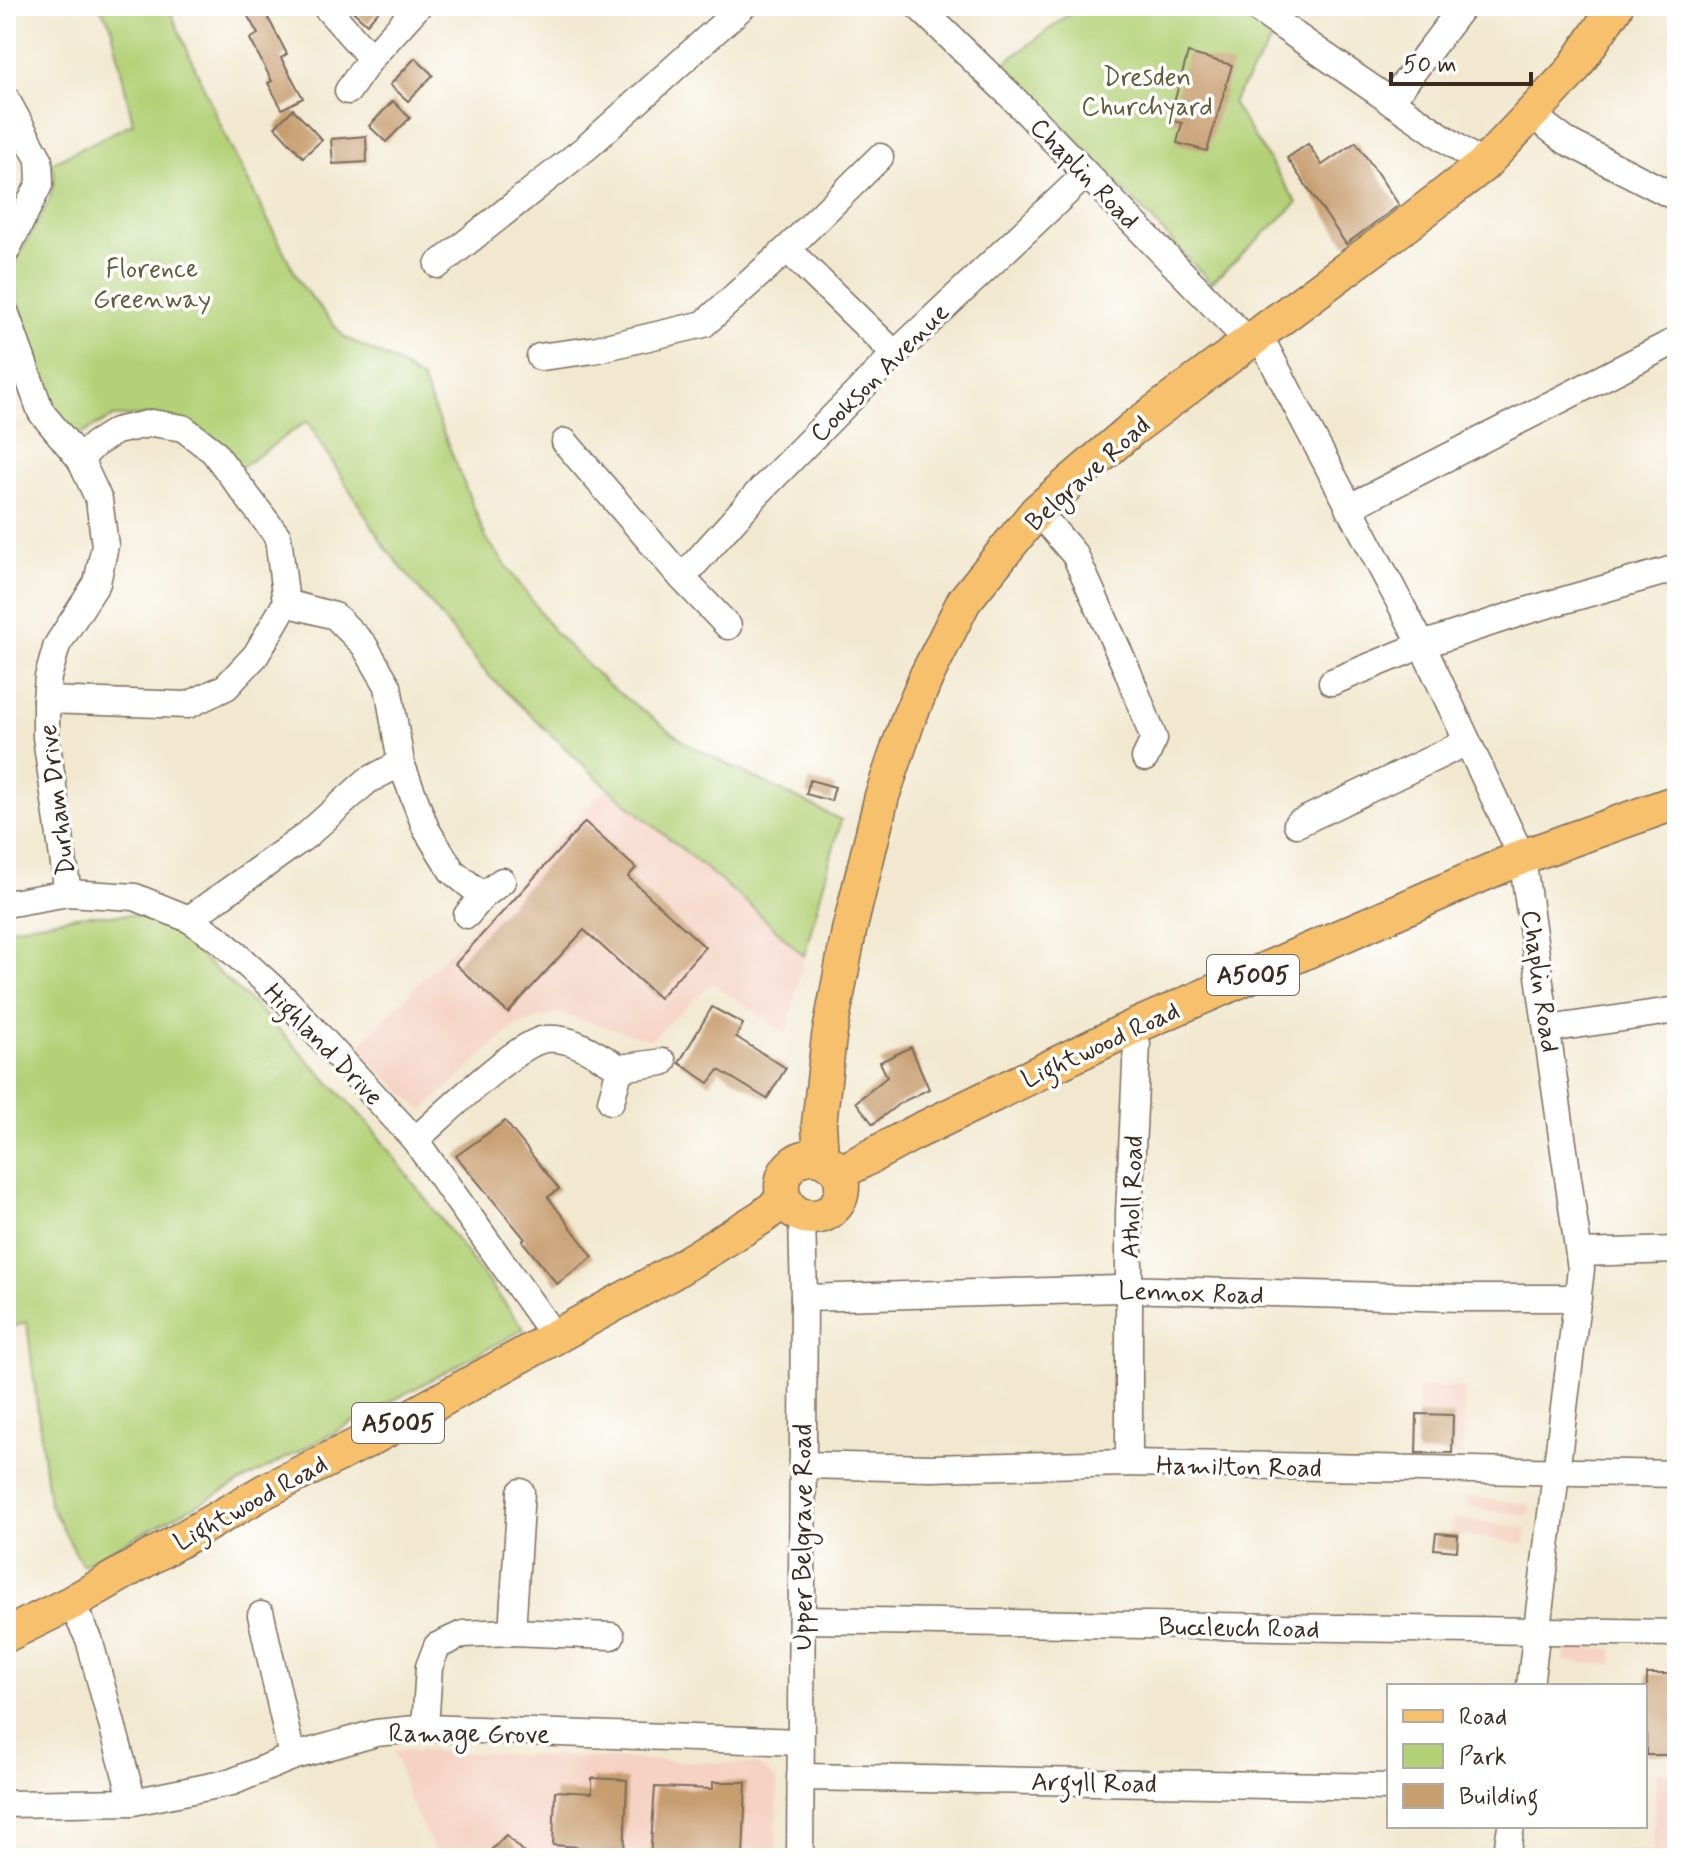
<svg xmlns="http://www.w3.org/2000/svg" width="1683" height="1864" font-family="Mynerve,sans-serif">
	<rect width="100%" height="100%" fill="#fff"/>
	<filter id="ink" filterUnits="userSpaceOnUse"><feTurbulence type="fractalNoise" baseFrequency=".0125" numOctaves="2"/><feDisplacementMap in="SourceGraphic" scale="16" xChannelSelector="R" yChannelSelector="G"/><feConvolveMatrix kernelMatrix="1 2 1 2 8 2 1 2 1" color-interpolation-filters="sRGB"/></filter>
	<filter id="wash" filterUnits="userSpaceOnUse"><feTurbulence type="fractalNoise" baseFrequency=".006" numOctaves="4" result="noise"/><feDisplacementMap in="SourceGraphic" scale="32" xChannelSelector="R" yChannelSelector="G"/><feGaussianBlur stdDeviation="1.8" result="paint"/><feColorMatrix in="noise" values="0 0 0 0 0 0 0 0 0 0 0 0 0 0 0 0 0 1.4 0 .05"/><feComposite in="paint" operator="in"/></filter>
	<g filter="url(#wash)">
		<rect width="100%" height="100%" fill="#f1e8cf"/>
		<!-- built -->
		<g fill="#f5d2c2">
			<path d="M 607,787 L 752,907 L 804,956 L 787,1033 L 712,983 L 651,1040 L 558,1013 L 515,1026 L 423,1111 L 356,1049 Z"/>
			<path d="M 1418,1387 L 1465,1388 L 1463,1456 L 1416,1455 Z"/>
			<path d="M 1467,1496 L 1530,1505 L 1528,1516 L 1466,1507 Z"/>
			<path d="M 1453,1518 L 1527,1528 L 1525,1544 L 1451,1534 Z"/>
			<path d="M 1566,1646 L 1613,1649 L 1612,1665 L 1564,1661 Z"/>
			<path d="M 394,1750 L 754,1764 L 763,1768 L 777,1781 L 776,1858 L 438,1858 L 408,1798 Z"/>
			<path d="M 1656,1772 L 1677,1772 L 1677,1858 L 1619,1858 L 1619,1852 L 1653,1851 Z"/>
		</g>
		<!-- green -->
		<g fill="#b3d177" stroke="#777e4a" stroke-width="2">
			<path d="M 99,6 L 168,6 L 228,142 L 301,285 L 344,337 L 394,361 L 422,380 L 486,538 L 557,635 L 608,685 L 689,745 L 841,820 L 804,956 L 752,907 L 607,787 L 487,674 L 385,547 L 307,421 L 239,469 L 157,415 L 113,417 L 75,437 L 53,413 L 16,297 L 13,267 L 50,199 L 55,176 L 51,163 L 133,123 L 111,25 Z"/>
			<path d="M 1080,6 L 1236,6 L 1275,35 L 1232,103 L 1297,203 L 1211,283 L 1005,63 Z"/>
			<path d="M 82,915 L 133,915 L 166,924 L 267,1017 L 368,1123 L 524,1329 L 317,1442 L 82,1565 L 49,1503 L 27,1322 L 6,1329 L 6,929 Z"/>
		</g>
		<g id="blocks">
			<!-- building -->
			<g fill="#c79e70">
				<path d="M 242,6 L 262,6 L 287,54 L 281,58 L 303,98 L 282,109 L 268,83 L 272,81 L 250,39 L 258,34 Z"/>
				<path d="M 347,6 L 383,6 L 367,24 Z"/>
				<path d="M 1188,53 L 1232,65 L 1207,151 L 1177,143 L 1182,123 L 1169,120 Z"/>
				<path d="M 415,58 L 433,75 L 408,101 L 390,85 Z"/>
				<path d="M 393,101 L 410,118 L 386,142 L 369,126 Z"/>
				<path d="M 293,109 L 322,140 L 303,157 L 275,127 Z"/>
				<path d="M 366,136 L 367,162 L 333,164 L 331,139 Z"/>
				<path d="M 1356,142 L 1399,205 L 1346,244 L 1287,158 L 1308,144 L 1322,165 Z"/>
				<path d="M 810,780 L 835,787 L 831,801 L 806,794 Z"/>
				<path d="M 585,822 L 636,868 L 628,877 L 705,947 L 659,998 L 584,930 L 508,1013 L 455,964 Z"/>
				<path d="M 712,1007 L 743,1024 L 736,1037 L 786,1068 L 767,1099 L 719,1070 L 709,1083 L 679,1063 Z"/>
				<path d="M 911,1047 L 929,1089 L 900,1103 L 873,1124 L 856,1102 L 887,1077 L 880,1062 Z"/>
				<path d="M 505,1121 L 559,1189 L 548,1197 L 593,1257 L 557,1284 L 522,1241 L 525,1239 L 456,1156 Z"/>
				<path d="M 1417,1414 L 1453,1415 L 1452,1453 L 1416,1453 Z"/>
				<path d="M 1436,1533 L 1458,1535 L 1457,1551 L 1434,1549 Z"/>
				<path d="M 1647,1674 L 1677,1674 L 1677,1755 L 1646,1755 Z"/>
				<path d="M 592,1778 L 627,1780 L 624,1858 L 578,1858 L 579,1847 L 553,1845 L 555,1791 L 592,1793 Z"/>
				<path d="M 713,1782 L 746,1782 L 743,1858 L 650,1858 L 655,1787 L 713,1789 Z"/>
				<path d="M 506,1835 L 529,1858 L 483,1858 Z"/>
			</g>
		</g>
	</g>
	<g filter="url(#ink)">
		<use href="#blocks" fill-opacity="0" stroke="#7b6c5c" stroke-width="2"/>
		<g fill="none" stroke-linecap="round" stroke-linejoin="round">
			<!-- minor casing -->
			<g stroke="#7b6c5c" stroke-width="29">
				<g id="minor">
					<path d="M 325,6 L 371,58"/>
					<path d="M 918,6 L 1010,95 L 1250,343"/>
					<path d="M 1253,6 L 1483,165"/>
					<path d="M 348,91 L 371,58 L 418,6"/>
					<path d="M 6,99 L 39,159 L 40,183 L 6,251"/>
					<path d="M 1390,102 L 1463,6"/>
					<path d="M 1532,115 L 1566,141 L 1677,198"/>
					<path d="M 787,249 L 895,354"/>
					<path d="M 438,265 L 587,147 L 743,6"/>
					<path d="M 6,314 L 41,412 L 80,459 L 99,500 L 105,545 L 97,583 L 57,645 L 48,677 L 46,700 L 46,737 L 68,893"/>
					<path d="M 1259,335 L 1422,645 L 1522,857 L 1581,1269 L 1530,1686"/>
					<path d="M 540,357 L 593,350 L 704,324 L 787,249 L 880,157"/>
					<path d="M 565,442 L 682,578 L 728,626"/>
					<path d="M 1348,508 L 1677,340"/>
					<path d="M 1037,511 L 1075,555 L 1128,672 L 1154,739 L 1145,758"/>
					<path d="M 682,578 L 757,494 L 895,354 L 1085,175"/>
					<path d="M 286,603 L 335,616 L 364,645 L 388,686 L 401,763 L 426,829 L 452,871 L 483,896"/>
					<path d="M 1332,682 L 1422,645 L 1526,611 L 1677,568"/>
					<path d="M 46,700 L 188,705 L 226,687 L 256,655 L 286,603 L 278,537 L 213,451 L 183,428 L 152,423 L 116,431 L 95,444 L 80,459"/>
					<path d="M 1297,824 L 1467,742"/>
					<path d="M 6,904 L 68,893 L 135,897 L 189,919 L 220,940 L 287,1001 L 415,1140 L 554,1336"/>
					<path d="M 467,915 L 483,896 L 502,881"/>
					<path d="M 189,919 L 307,835 L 367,781 L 401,763"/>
					<path d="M 1129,1029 L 1137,1044 L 1129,1213 L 1129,1463"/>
					<path d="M 1548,1029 L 1677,1010"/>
					<path d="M 620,1068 L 663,1062"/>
					<path d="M 415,1140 C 441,1118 517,1042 546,1039 C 573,1036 598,1056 620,1068 L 611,1101"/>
					<path d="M 1580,1253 L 1677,1250"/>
					<path d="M 804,1298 L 1119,1289 L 1462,1298 L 1578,1298"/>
					<path d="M 802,1465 L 931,1468 L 1129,1463 L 1677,1474"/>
					<path d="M 71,1603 L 89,1639 L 133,1802"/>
					<path d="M 261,1615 L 292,1757"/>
					<path d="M 802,1620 L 1677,1633"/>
					<path d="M 512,1632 L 521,1492"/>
					<path d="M 425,1728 L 429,1667 L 437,1646 L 463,1634 L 512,1632 L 611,1636"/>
					<path d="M 800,1777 L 1389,1787"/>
					<path d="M 6,1804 L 133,1802 L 232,1782 L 292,1757 L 376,1733 L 425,1728 L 799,1742"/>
					<path d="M 800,1858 L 804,1298 L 802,1216"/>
					<path d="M 1506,1858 L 1511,1826"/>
				</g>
			</g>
			<!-- major casing -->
			<g stroke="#7b6c5c" stroke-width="37">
				<g id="major">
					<circle cx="812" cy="1187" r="30"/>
					<path d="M 821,1157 L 819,1124 L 829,1037 L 849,931 L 882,796 L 908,720 L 927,675 L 964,601 L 1037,511 L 1132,429 L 1399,230 L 1483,165 L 1571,72 L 1616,6"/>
					<path d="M 840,1173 L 910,1135 L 1129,1029 L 1522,857 L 1677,802"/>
					<path d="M 6,1635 L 71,1603 L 265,1491 L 372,1438 L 671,1273 L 762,1217 L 784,1200"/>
				</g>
			</g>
			<!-- minor -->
			<use href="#minor" stroke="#fff" stroke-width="26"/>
			<!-- major -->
			<use href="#major" stroke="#f7c06c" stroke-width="34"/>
		</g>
	</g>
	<g text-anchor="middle" stroke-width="7" stroke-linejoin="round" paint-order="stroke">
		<!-- shield labels -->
		<g fill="#fff" stroke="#766a62" stroke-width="2">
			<rect x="1207" y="955" width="92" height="40" rx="6"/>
			<rect x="352" y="1403" width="92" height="40" rx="6"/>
		</g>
		<g font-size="24" font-weight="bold" fill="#3b2a1e">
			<text x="1253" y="983">A5005</text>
			<text x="398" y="1431">A5005</text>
		</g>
		<!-- park labels -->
		<g font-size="26" fill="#5f5c39" stroke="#fff">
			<text x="1147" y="85">Dresden<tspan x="1147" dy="30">Churchyard</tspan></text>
			<text x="152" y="277">Florence<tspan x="152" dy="30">Greenway</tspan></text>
		</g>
		<!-- street labels -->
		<g font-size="26" fill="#3b2a1e" stroke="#fff">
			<text transform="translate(1085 173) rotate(46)" y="9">Chaplin Road</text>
			<text transform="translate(879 372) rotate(-45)" y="9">Cookson Avenue</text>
			<text transform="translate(1087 473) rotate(-42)" y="9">Belgrave Road</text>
			<text transform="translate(56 800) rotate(-97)" y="9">Durham Drive</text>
			<text transform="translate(1541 981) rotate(82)" y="9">Chaplin Road</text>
			<text transform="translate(324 1044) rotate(46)" y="9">Highland Drive</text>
			<text transform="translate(1100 1044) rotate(-25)" y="9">Lightwood Road</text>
			<text transform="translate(1131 1197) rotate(-88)" y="9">Atholl Road</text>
			<text transform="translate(1191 1292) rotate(2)" y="9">Lennox Road</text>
			<text transform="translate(1239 1466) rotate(1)" y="9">Hamilton Road</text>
			<text transform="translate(250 1502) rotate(-29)" y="9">Lightwood Road</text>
			<text transform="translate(802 1537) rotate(-90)" y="9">Upper Belgrave Road</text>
			<text transform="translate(1239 1627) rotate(1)" y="9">Buccleuch Road</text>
			<text x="469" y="1742">Ramage Grove</text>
			<text transform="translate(1094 1782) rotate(1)" y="9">Argyll Road</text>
		</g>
	</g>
	<!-- margin -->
	<rect width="1683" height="1864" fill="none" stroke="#fff" stroke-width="32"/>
	<!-- legend -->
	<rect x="1387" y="1684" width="260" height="144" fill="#ffffff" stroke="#b1aaa5" stroke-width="2"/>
	<rect x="1403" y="1710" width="40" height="12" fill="#f7c06c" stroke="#b1aaa5" stroke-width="2"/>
	<text x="1459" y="1724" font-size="24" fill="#3b2a1e">Road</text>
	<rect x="1403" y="1744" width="40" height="24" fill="#b3d177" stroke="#b1aaa5" stroke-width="2"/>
	<text x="1459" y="1764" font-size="24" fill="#3b2a1e">Park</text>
	<rect x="1403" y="1784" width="40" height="24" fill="#c79e70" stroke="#b1aaa5" stroke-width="2"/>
	<text x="1459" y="1804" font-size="24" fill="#3b2a1e">Building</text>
	<!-- scale -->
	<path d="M1391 72v12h140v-12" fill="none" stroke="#3b2a1e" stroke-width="4"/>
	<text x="1403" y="72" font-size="24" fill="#3b2a1e" stroke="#ffffff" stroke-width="6" paint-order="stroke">50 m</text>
</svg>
